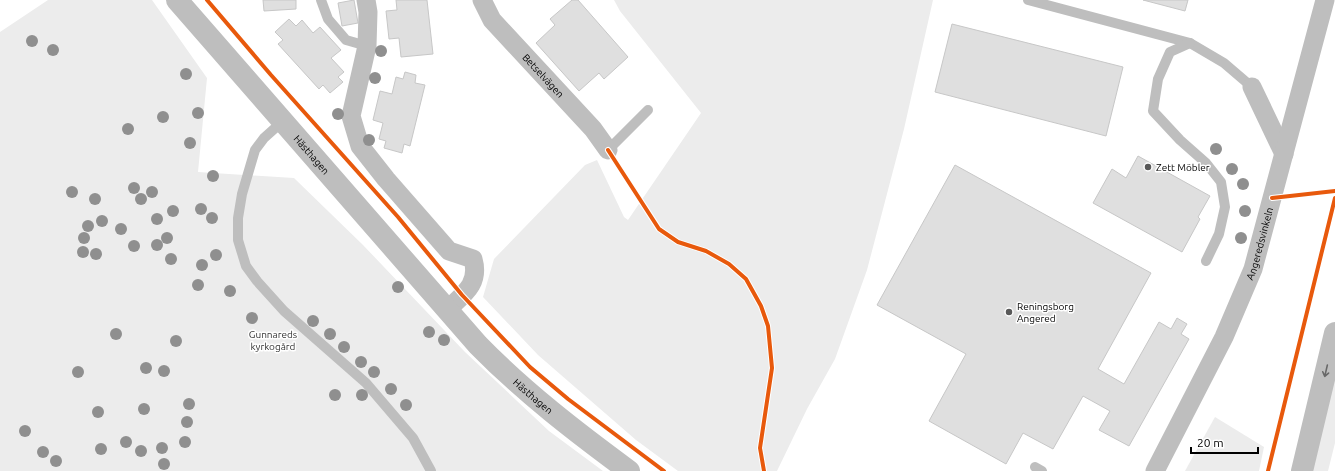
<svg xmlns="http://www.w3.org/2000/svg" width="1335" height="471" font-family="Ubuntu,sans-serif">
	<rect width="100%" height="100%" fill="#fff"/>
	<!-- green -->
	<g fill="#ececec">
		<path d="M 48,0 L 152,0 L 207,78 L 198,172 L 294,178 L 363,245 L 465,352 L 549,431 L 603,471 L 0,471 L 0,32 Z"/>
		<path d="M 614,0 L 933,0 L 904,129 L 867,270 L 835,359 L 807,409 L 777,471 L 678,471 L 636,440 L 538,355 L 483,297 L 494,259 L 585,165 L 597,160 L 624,217 L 628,220 L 701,113 L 620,11 Z"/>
		<path d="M 1335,369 L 1335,443 L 1328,471 L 1310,471 Z"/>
		<path d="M 1215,417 L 1264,447 L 1259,471 L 1185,471 Z"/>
	</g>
	<!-- building -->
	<g fill="#dfdfdf" stroke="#c7c7c7">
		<path d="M 263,0 L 296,0 L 296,9 L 264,11 Z"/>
		<path d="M 354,0 L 358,23 L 342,26 L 338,3 Z"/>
		<path d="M 396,0 L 427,0 L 433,54 L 401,57 L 399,38 L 389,39 L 386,11 L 397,10 Z"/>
		<path d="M 572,0 L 578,0 L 628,57 L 604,79 L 599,73 L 579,91 L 536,43 L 555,25 L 550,19 Z"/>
		<path d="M 1143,0 L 1188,0 L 1185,11 Z"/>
		<path d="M 289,19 L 296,26 L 302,20 L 313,33 L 320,27 L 341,50 L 331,58 L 344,72 L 338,77 L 343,82 L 330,93 L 323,85 L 319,89 L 278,44 L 283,40 L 275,32 Z"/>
		<path d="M 952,24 L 1123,67 L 1106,136 L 935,92 Z"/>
		<path d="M 405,72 L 416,75 L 415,83 L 425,85 L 410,146 L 404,144 L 402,153 L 384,148 L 386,141 L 379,139 L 383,123 L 373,120 L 380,91 L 392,94 L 396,77 L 403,79 Z"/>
		<path d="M 1138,156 L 1210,196 L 1198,217 L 1200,219 L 1182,252 L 1093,203 L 1112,169 L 1126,178 Z"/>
		<path d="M 955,165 L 1151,273 L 1098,369 L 1124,384 L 1159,322 L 1171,329 L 1177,318 L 1187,324 L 1181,334 L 1189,339 L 1129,446 L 1099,430 L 1110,411 L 1083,396 L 1053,449 L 1023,433 L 1006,464 L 929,421 L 966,354 L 877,305 Z"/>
	</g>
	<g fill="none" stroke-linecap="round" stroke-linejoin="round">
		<!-- service -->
		<g stroke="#bebebe" stroke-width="10">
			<path d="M 321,0 L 328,19 L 346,40 L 367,46"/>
			<path d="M 1028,0 L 1190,43 L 1224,63 L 1252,87"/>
			<path d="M 1190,43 L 1170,52 L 1158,79 L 1153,111 L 1180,140 L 1206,163 L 1221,182 L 1225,207 L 1219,234 L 1206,261"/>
			<path d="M 283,121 L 264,138 L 255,150 L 242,194 L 238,218 L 238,240 L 246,266 L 257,281 L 284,311 L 366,383 L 413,438 L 431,471"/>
			<path d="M 608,150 L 648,110"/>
			<path d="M 1035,467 L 1042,471"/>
		</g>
		<!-- minor -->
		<g stroke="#bebebe" stroke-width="19">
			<path d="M 366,0 L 368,12 L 367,46 L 351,116 L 360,146 L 386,179 L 449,251 L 473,259 C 480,284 464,294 447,310"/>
			<path id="s1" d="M 482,0 L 492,20 L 593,129 L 608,150"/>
			<path d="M 1252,87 L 1284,154"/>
			<path id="s2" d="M 1155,471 L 1224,337 L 1253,269 L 1325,0"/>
		</g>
		<!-- tertiary -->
		<g stroke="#bebebe" stroke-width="22">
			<path id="s3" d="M 177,0 L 478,345 C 524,392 576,432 629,471"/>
			<path d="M 1302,471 L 1335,333"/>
		</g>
		<!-- cycleway casing -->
		<g stroke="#fff" stroke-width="6">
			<g id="cycleway">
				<path d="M 207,0 L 271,75 L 398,217 L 462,295 L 530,367 L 568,399 L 664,471"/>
				<path d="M 608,150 L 659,229 L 678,242 L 706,251 L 729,264 L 746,279 L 761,306 L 768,326 L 772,368 L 760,448 L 764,471"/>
				<path d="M 1272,198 L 1335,191"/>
				<path d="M 1268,471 L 1335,198"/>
			</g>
		</g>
		<!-- cycleway -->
		<use href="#cycleway" stroke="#e8590c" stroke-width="4"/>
	</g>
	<!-- trees -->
	<g fill="#8f8f8f">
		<circle cx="32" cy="41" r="6"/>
		<circle cx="53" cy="50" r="6"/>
		<circle cx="381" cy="51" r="6"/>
		<circle cx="186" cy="74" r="6"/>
		<circle cx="375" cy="78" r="6"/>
		<circle cx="198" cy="113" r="6"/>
		<circle cx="338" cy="114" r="6"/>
		<circle cx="163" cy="117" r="6"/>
		<circle cx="128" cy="129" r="6"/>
		<circle cx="369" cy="140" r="6"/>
		<circle cx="190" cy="143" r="6"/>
		<circle cx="1216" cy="149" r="6"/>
		<circle cx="1232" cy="169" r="6"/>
		<circle cx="213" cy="176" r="6"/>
		<circle cx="1243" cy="184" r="6"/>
		<circle cx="134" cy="188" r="6"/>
		<circle cx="72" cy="192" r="6"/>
		<circle cx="152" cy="192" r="6"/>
		<circle cx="95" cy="199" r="6"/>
		<circle cx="141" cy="199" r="6"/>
		<circle cx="201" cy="209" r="6"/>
		<circle cx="173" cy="211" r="6"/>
		<circle cx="1245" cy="211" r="6"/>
		<circle cx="212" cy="218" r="6"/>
		<circle cx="157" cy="219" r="6"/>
		<circle cx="102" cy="221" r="6"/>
		<circle cx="88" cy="226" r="6"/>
		<circle cx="121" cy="229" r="6"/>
		<circle cx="84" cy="238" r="6"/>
		<circle cx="167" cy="238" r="6"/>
		<circle cx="1241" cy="238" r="6"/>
		<circle cx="157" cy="245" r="6"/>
		<circle cx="134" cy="246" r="6"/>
		<circle cx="83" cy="252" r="6"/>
		<circle cx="96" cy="254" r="6"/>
		<circle cx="216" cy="255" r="6"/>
		<circle cx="171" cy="259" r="6"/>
		<circle cx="202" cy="265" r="6"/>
		<circle cx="198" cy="285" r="6"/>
		<circle cx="398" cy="287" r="6"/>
		<circle cx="230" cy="291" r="6"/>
		<circle cx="252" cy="318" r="6"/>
		<circle cx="313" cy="321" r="6"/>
		<circle cx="429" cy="332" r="6"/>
		<circle cx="116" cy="334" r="6"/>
		<circle cx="330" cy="334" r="6"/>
		<circle cx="444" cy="340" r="6"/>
		<circle cx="176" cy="341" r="6"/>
		<circle cx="344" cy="347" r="6"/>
		<circle cx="361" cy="362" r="6"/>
		<circle cx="146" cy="368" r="6"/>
		<circle cx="164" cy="371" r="6"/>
		<circle cx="78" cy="372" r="6"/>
		<circle cx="374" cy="372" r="6"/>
		<circle cx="391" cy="389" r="6"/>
		<circle cx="335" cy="395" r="6"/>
		<circle cx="362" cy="395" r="6"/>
		<circle cx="189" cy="404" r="6"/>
		<circle cx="406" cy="405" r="6"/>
		<circle cx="144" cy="409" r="6"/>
		<circle cx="98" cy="412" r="6"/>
		<circle cx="187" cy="422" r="6"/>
		<circle cx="25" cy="431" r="6"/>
		<circle cx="126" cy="442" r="6"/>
		<circle cx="185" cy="442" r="6"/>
		<circle cx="162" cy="448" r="6"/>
		<circle cx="101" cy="449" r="6"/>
		<circle cx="141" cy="451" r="6"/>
		<circle cx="43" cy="452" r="6"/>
		<circle cx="56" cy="461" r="6"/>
		<circle cx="164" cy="464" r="6"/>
	</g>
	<!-- one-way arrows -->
	<defs><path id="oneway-shaft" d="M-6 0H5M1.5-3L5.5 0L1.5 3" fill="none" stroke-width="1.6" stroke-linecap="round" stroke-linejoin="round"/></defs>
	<use stroke="#686868" href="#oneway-shaft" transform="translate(1326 371) rotate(103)"/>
	<!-- markers -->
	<g fill="#595959" stroke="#fff" stroke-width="1.5">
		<circle cx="1148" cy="167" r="4"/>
		<circle cx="1009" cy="312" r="4"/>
	</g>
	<g text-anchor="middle" stroke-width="3" stroke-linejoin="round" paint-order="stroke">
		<!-- street labels -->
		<g font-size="10" fill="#000" stroke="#fff">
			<text dy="4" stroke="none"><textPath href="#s1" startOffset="98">Betselvägen</textPath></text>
			<text dy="4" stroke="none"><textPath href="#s3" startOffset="205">Hästhagen</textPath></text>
			<text dy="4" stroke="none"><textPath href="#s2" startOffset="251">Angeredsvinkeln</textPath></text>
			<text dy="4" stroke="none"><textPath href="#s3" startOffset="533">Hästhagen</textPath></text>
		</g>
		<!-- poi labels -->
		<g font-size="10" fill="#000" stroke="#fff" text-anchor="start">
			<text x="1156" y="171">Zett Möbler</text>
			<text x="1017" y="310">Reningsborg<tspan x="1017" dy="12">Angered</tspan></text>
		</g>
		<!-- park labels -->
		<g font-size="10" fill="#333" stroke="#fff">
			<text x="273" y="338">Gunnareds<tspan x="273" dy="12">kyrkogård</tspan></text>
		</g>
	</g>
	<!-- scale -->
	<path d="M1191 447v6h67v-6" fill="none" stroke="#000000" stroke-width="2"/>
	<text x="1197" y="447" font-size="12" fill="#000000" stroke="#ffffff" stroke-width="3" paint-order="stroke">20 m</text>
</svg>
